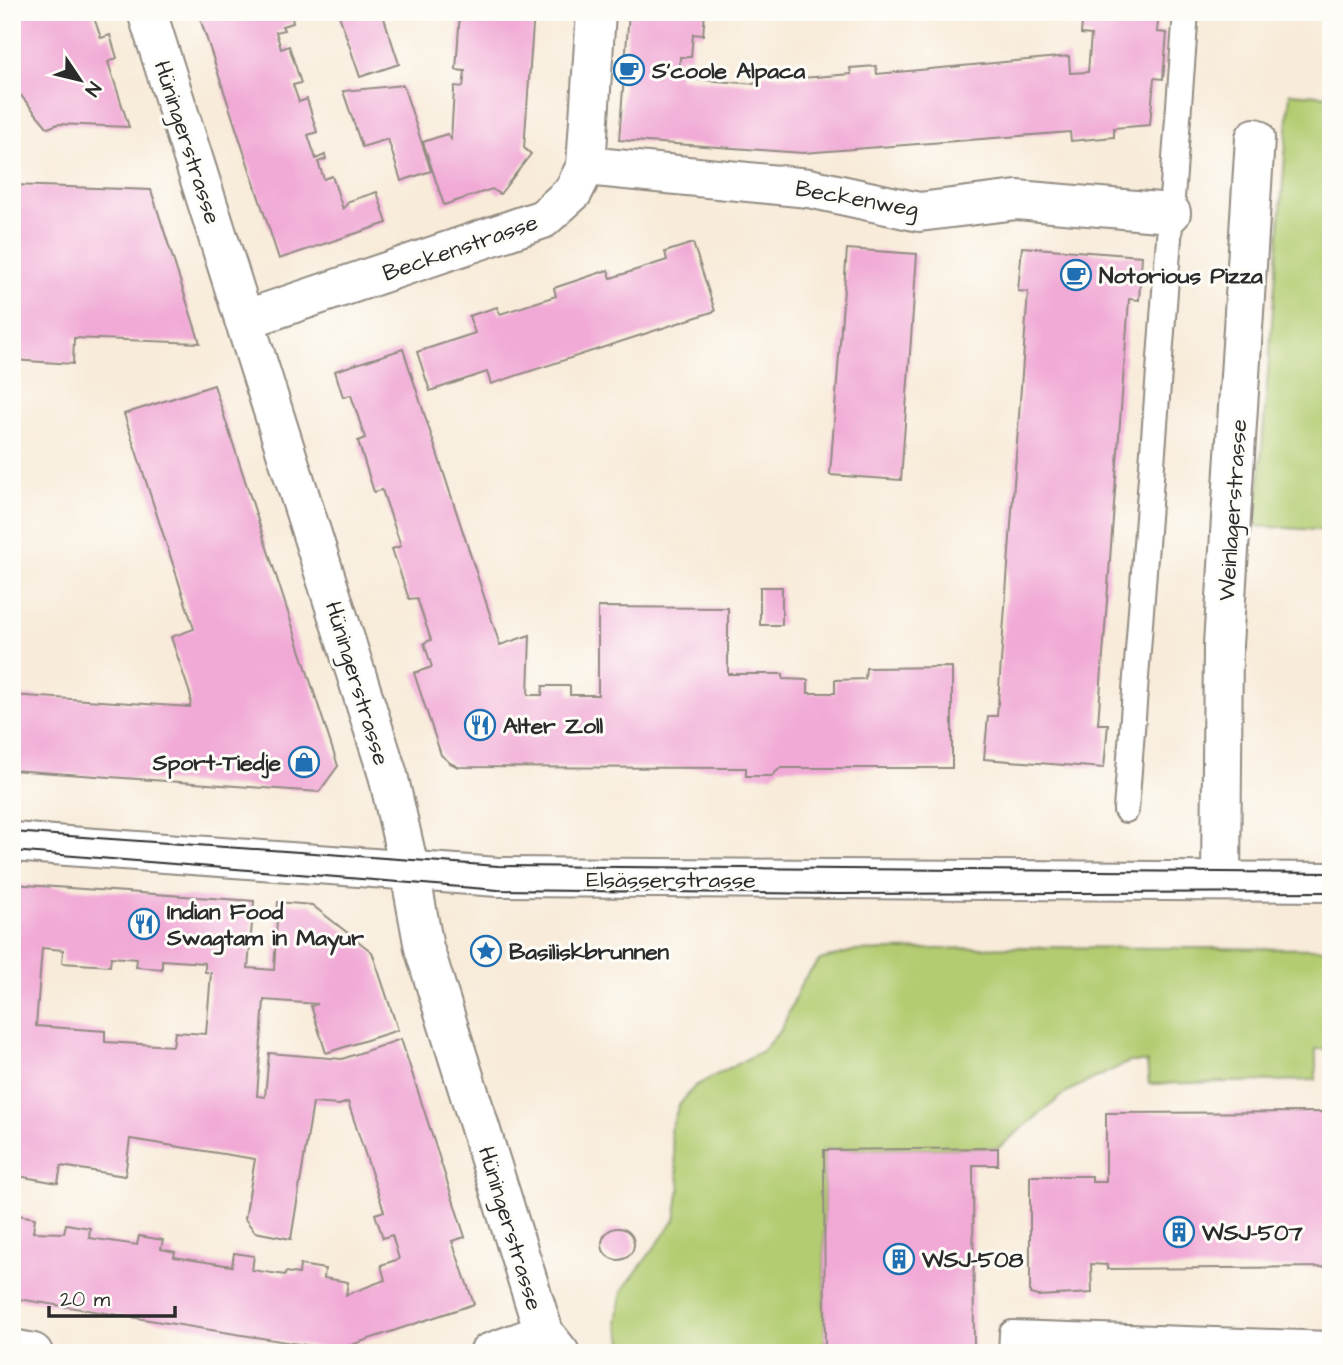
<svg xmlns="http://www.w3.org/2000/svg" width="1343" height="1365" font-family="'Architects Daughter',sans-serif">
	<rect width="100%" height="100%" fill="#fdfcf7"/>
	<filter id="ink" filterUnits="userSpaceOnUse"><feTurbulence type="fractalNoise" baseFrequency=".0143" numOctaves="2"/><feDisplacementMap in="SourceGraphic" scale="14" xChannelSelector="R" yChannelSelector="G"/><feConvolveMatrix kernelMatrix="1 2 1 2 8 2 1 2 1" color-interpolation-filters="sRGB"/></filter>
	<filter id="wash" filterUnits="userSpaceOnUse"><feTurbulence type="fractalNoise" baseFrequency=".00686" numOctaves="4" result="noise"/><feDisplacementMap in="SourceGraphic" scale="28" xChannelSelector="R" yChannelSelector="G"/><feGaussianBlur stdDeviation="1.57" result="paint"/><feColorMatrix in="noise" values="0 0 0 0 0 0 0 0 0 0 0 0 0 0 0 0 0 1.4 0 .05"/><feComposite in="paint" operator="in"/></filter>
	<g filter="url(#wash)">
		<rect width="100%" height="100%" fill="#f8ebd9"/>
		<!-- green -->
		<g fill="#b3cc71" stroke="#6f7c4e" stroke-width="2">
			<path d="M 1290,93 L 1331,96 L 1331,531 L 1256,526 Z"/>
			<path d="M 1016,947 L 1331,949 L 1331,1049 L 1316,1049 L 1316,1080 L 1149,1084 L 1147,1062 L 1129,1062 L 1068,1091 L 998,1148 L 824,1150 L 825,1353 L 627,1353 L 617,1322 L 622,1291 L 675,1220 L 680,1187 L 670,1131 L 679,1105 L 695,1086 L 762,1051 L 781,1030 L 803,980 L 820,960 L 853,951 Z"/>
		</g>
		<g id="blocks">
			<!-- building -->
			<g fill="#f1aad6" fill-rule="evenodd">
				<path d="M 12,12 L 92,12 L 101,38 L 110,35 L 117,58 L 108,62 L 129,127 L 58,124 L 48,128 L 12,85 Z"/>
				<path d="M 198,12 L 291,12 L 293,23 L 282,26 L 284,30 L 276,32 L 281,49 L 289,46 L 301,83 L 293,85 L 299,102 L 307,99 L 317,132 L 308,135 L 316,159 L 325,155 L 326,159 L 318,162 L 324,179 L 332,176 L 343,209 L 349,201 L 377,192 L 387,223 L 279,259 Z"/>
				<path d="M 338,12 L 382,12 L 399,64 L 360,77 Z"/>
				<path d="M 460,12 L 534,12 L 524,148 L 531,154 L 500,194 L 492,189 L 444,205 L 423,142 L 447,134 L 451,139 L 454,90 L 455,86 L 463,87 L 465,71 L 456,70 Z"/>
				<path d="M 629,12 L 705,12 L 703,35 L 693,34 L 691,57 L 680,57 L 679,78 L 755,84 L 755,74 L 802,78 L 851,74 L 850,68 L 876,66 L 877,74 L 1069,56 L 1070,73 L 1088,72 L 1091,35 L 1081,34 L 1083,12 L 1159,12 L 1157,32 L 1167,33 L 1163,79 L 1154,78 L 1150,125 L 1114,128 L 1114,137 L 1071,141 L 1070,132 L 803,153 L 619,140 Z"/>
				<path d="M 403,85 L 431,171 L 401,181 L 388,139 L 362,147 L 343,91 Z"/>
				<path d="M 12,185 L 151,190 L 200,343 L 74,338 L 73,364 L 12,360 Z"/>
				<path d="M 693,243 L 715,311 L 491,384 L 487,372 L 430,391 L 417,352 L 475,333 L 469,316 L 497,307 L 500,314 L 556,296 L 554,288 L 608,270 L 611,278 L 667,260 L 665,252 Z"/>
				<path d="M 1022,247 L 1142,256 L 1139,300 L 1129,299 L 1098,724 L 1108,724 L 1104,768 L 984,759 L 988,716 L 997,716 L 1028,292 L 1018,291 Z"/>
				<path d="M 847,249 L 917,254 L 901,480 L 830,475 Z"/>
				<path d="M 403,349 L 500,645 L 530,635 L 528,695 L 542,695 L 543,686 L 570,686 L 570,695 L 598,695 L 598,607 L 728,608 L 728,674 L 783,674 L 783,679 L 808,680 L 808,693 L 835,693 L 835,680 L 865,679 L 866,668 L 952,667 L 952,768 L 780,768 L 772,776 L 746,776 L 746,768 L 458,767 L 450,763 L 441,755 L 414,673 L 432,667 L 424,643 L 431,640 L 417,598 L 409,599 L 392,549 L 401,546 L 382,490 L 374,492 L 358,441 L 365,438 L 351,395 L 343,397 L 335,371 Z"/>
				<path d="M 214,385 L 338,766 L 319,792 L 12,770 L 12,695 L 190,707 L 191,697 L 171,637 L 194,629 L 124,414 Z"/>
				<rect x="760" y="587" width="22" height="38"/>
				<path d="M 12,884 L 254,901 L 248,968 L 274,970 L 278,902 L 312,905 L 372,952 L 398,1030 L 326,1053 L 311,1006 L 318,1004 L 264,1000 L 257,1096 L 265,1097 L 269,1053 L 342,1059 L 401,1039 L 465,1237 L 452,1241 L 474,1304 L 336,1350 L 12,1298 L 13,1214 L 35,1218 L 33,1232 L 64,1233 L 66,1224 L 90,1228 L 89,1238 L 137,1245 L 139,1236 L 163,1240 L 161,1249 L 175,1252 L 174,1257 L 232,1266 L 234,1253 L 254,1256 L 252,1270 L 285,1275 L 286,1272 L 299,1274 L 300,1265 L 325,1269 L 324,1278 L 348,1282 L 346,1295 L 385,1280 L 381,1265 L 399,1259 L 392,1235 L 383,1238 L 375,1214 L 384,1211 L 348,1102 L 339,1105 L 313,1103 L 291,1239 L 255,1232 L 245,1219 L 255,1159 L 130,1139 L 125,1176 L 61,1166 L 58,1183 L 12,1175 ZM 42,948 L 63,950 L 62,963 L 110,966 L 111,957 L 137,959 L 136,967 L 162,969 L 162,960 L 205,963 L 205,972 L 211,973 L 206,1034 L 175,1032 L 173,1046 L 105,1042 L 105,1031 L 36,1026 Z"/>
				<path d="M 1327,1112 L 1328,1182 L 1331,1182 L 1328,1267 L 1107,1269 L 1107,1265 L 1091,1264 L 1092,1293 L 1038,1296 L 1030,1294 L 1030,1176 L 1092,1176 L 1092,1182 L 1106,1182 L 1106,1113 Z"/>
				<path d="M 998,1148 L 998,1165 L 973,1165 L 974,1353 L 825,1353 L 824,1150 Z"/>
				<circle cx="618" cy="1244" r="16"/>
			</g>
		</g>
	</g>
	<g filter="url(#ink)">
		<use href="#blocks" fill-opacity="0" stroke="#928b82" stroke-width="2"/>
		<g fill="none" stroke-linecap="round" stroke-linejoin="round">
			<!-- lane casing -->
			<g stroke="#928b82" stroke-width="28">
				<g id="lane">
					<path d="M 1126,810 L 1186,12"/>
					<path d="M 1011,1353 L 1012,1333 L 1331,1344"/>
				</g>
			</g>
			<!-- street casing -->
			<g stroke="#928b82" stroke-width="42">
				<g id="street">
					<path d="M 586,166 L 809,188 L 919,212 L 1017,200 L 1171,213"/>
					<path d="M 244,320 L 543,219 L 573,192 L 586,166 L 596,12"/>
					<path d="M 410,872 L 424,948 L 544,1333 L 560,1353"/>
					<path d="M 1221,881 L 1223,645 L 1255,138"/>
					<path d="M 12,1349 L 33,1353"/>
					<path d="M 489,1353 L 544,1333"/>
				</g>
			</g>
			<!-- secondary casing -->
			<g stroke="#928b82" stroke-width="42">
				<g id="secondary">
					<path d="M 147,12 L 388,775 L 410,872"/>
					<path d="M 12,842 L 498,877 L 1331,882"/>
				</g>
			</g>
			<!-- lane -->
			<use href="#lane" stroke="#fff" stroke-width="24"/>
			<!-- street -->
			<use href="#street" stroke="#fff" stroke-width="38"/>
			<!-- secondary -->
			<use href="#secondary" stroke="#fff" stroke-width="38"/>
			<!-- tram -->
			<g stroke="#2b2b2b" stroke-width="2">
				<path d="M 12,832 L 498,866 L 1331,873"/>
				<path d="M 12,851 L 498,890 L 837,894 L 1331,892"/>
			</g>
		</g>
	</g>
	<!-- icons -->
	<defs>
		<g id="cafe-ring" transform="scale(1.575)"><circle r="9.5" fill="#fdfcf7" stroke="#1f6fb2" stroke-width="1.5"/><path d="M-5.5-4.5H6V0H3Q3 3.5 0 3.5H-2.5Q-5.5 3.5-5.5 0ZM3-3.2v2h1.7v-2ZM-6 4.5H4V6H-6Z" fill="#1f6fb2"/></g>
		<g id="restaurant-ring" transform="scale(1.575)"><circle r="9.5" fill="#fdfcf7" stroke="#1f6fb2" stroke-width="1.5"/><path d="M-5-6h1v4h1v-4h1v4h1v-4h1v5L-1.5 .5V6h-2V.5L-5-1ZM5-6V6H3V1.5H1.5Q1.5-4 5-6Z" fill="#1f6fb2"/></g>
		<g id="shop-ring" transform="scale(1.575)"><circle r="9.5" fill="#fdfcf7" stroke="#1f6fb2" stroke-width="1.5"/><path d="M-5-2.5h2.3a2.7 3.5 0 0 1 5.4 0H5L5.5 6h-11ZM-1.5-2.5h3a1.5 2.3 0 0 0-3 0Z" fill="#1f6fb2"/></g>
		<g id="sight-ring" transform="scale(1.575)"><circle r="9.5" fill="#fdfcf7" stroke="#1f6fb2" stroke-width="1.5"/><path d="M0-6L1.8-2.2L6-1.7L2.9 1.2L3.7 5.4L0 3.3L-3.7 5.4L-2.9 1.2L-6-1.7L-1.8-2.2Z" fill="#1f6fb2"/></g>
		<g id="building-ring" transform="scale(1.575)"><circle r="9.5" fill="#fdfcf7" stroke="#1f6fb2" stroke-width="1.5"/><path d="M-4-6H4V6H1V3H-1V6H-4ZM-2.5-4.3h1.7v1.8h-1.7ZM.8-4.3h1.7v1.8H.8ZM-2.5-1h1.7V.8h-1.7ZM.8-1h1.7V.8H.8Z" fill="#1f6fb2"/></g>
	</defs>
	<g fill-rule="evenodd">
		<use href="#cafe-ring" x="629" y="70"/>
		<use href="#cafe-ring" x="1076" y="275"/>
		<use href="#restaurant-ring" x="480" y="725"/>
		<use href="#shop-ring" x="304" y="762"/>
		<use href="#restaurant-ring" x="144" y="924"/>
		<use href="#sight-ring" x="486" y="951"/>
		<use href="#building-ring" x="1179" y="1232"/>
		<use href="#building-ring" x="899" y="1259"/>
	</g>
	<g text-anchor="middle" stroke-width="6" stroke-linejoin="round" paint-order="stroke">
		<!-- poi labels -->
		<g font-size="23" font-weight="bold" fill="#2b2b2b" stroke="#fdfcf7" text-anchor="start">
			<text x="652" y="78">S’coole Alpaca</text>
			<text x="1099" y="283">Notorious Pizza</text>
			<text x="503" y="733">Alter Zoll</text>
			<text x="281" y="770" text-anchor="end">Sport-Tiedje</text>
			<text x="167" y="919">Indian Food<tspan x="167" dy="26">Swagtam in Mayur</tspan></text>
			<text x="509" y="959">Basiliskbrunnen</text>
			<text x="1202" y="1240">WSJ-507</text>
			<text x="922" y="1267">WSJ-508</text>
		</g>
		<!-- street labels -->
		<g font-size="23" fill="#2b2b2b" stroke="#fdfcf7">
			<text transform="translate(188 142) rotate(72)" y="8">Hüningerstrasse</text>
			<text transform="translate(857 198) rotate(10)" y="8">Beckenweg</text>
			<text transform="translate(460 247) rotate(-19)" y="8">Beckenstrasse</text>
			<text transform="translate(1232 510) rotate(-86)" y="8">Weinlagerstrasse</text>
			<text transform="translate(358 683) rotate(73)" y="8">Hüningerstrasse</text>
			<text x="671" y="887">Elsässerstrasse</text>
			<text transform="translate(511 1228) rotate(73)" y="8">Hüningerstrasse</text>
		</g>
	</g>
	<!-- margin -->
	<rect width="1343" height="1365" fill="none" stroke="#fdfcf7" stroke-width="42"/>
	<!-- north arrow -->
	<g transform="translate(80 80) rotate(125)" stroke="#fdfcf7" stroke-width="5" paint-order="stroke">
	<path d="M0-5L12 26L0 18L-12 26Z" fill="#2b2b2b"/>
	<text y="-10" font-size="19" font-weight="bold" text-anchor="middle" fill="#2b2b2b">N</text>
	</g>
	<!-- scale -->
	<path d="M49 1306v10h126v-10" fill="none" stroke="#2b2b2b" stroke-width="3.5"/>
	<text x="60" y="1306" font-size="21" fill="#2b2b2b" stroke="#fdfcf7" stroke-width="5" paint-order="stroke">20 m</text>
</svg>
